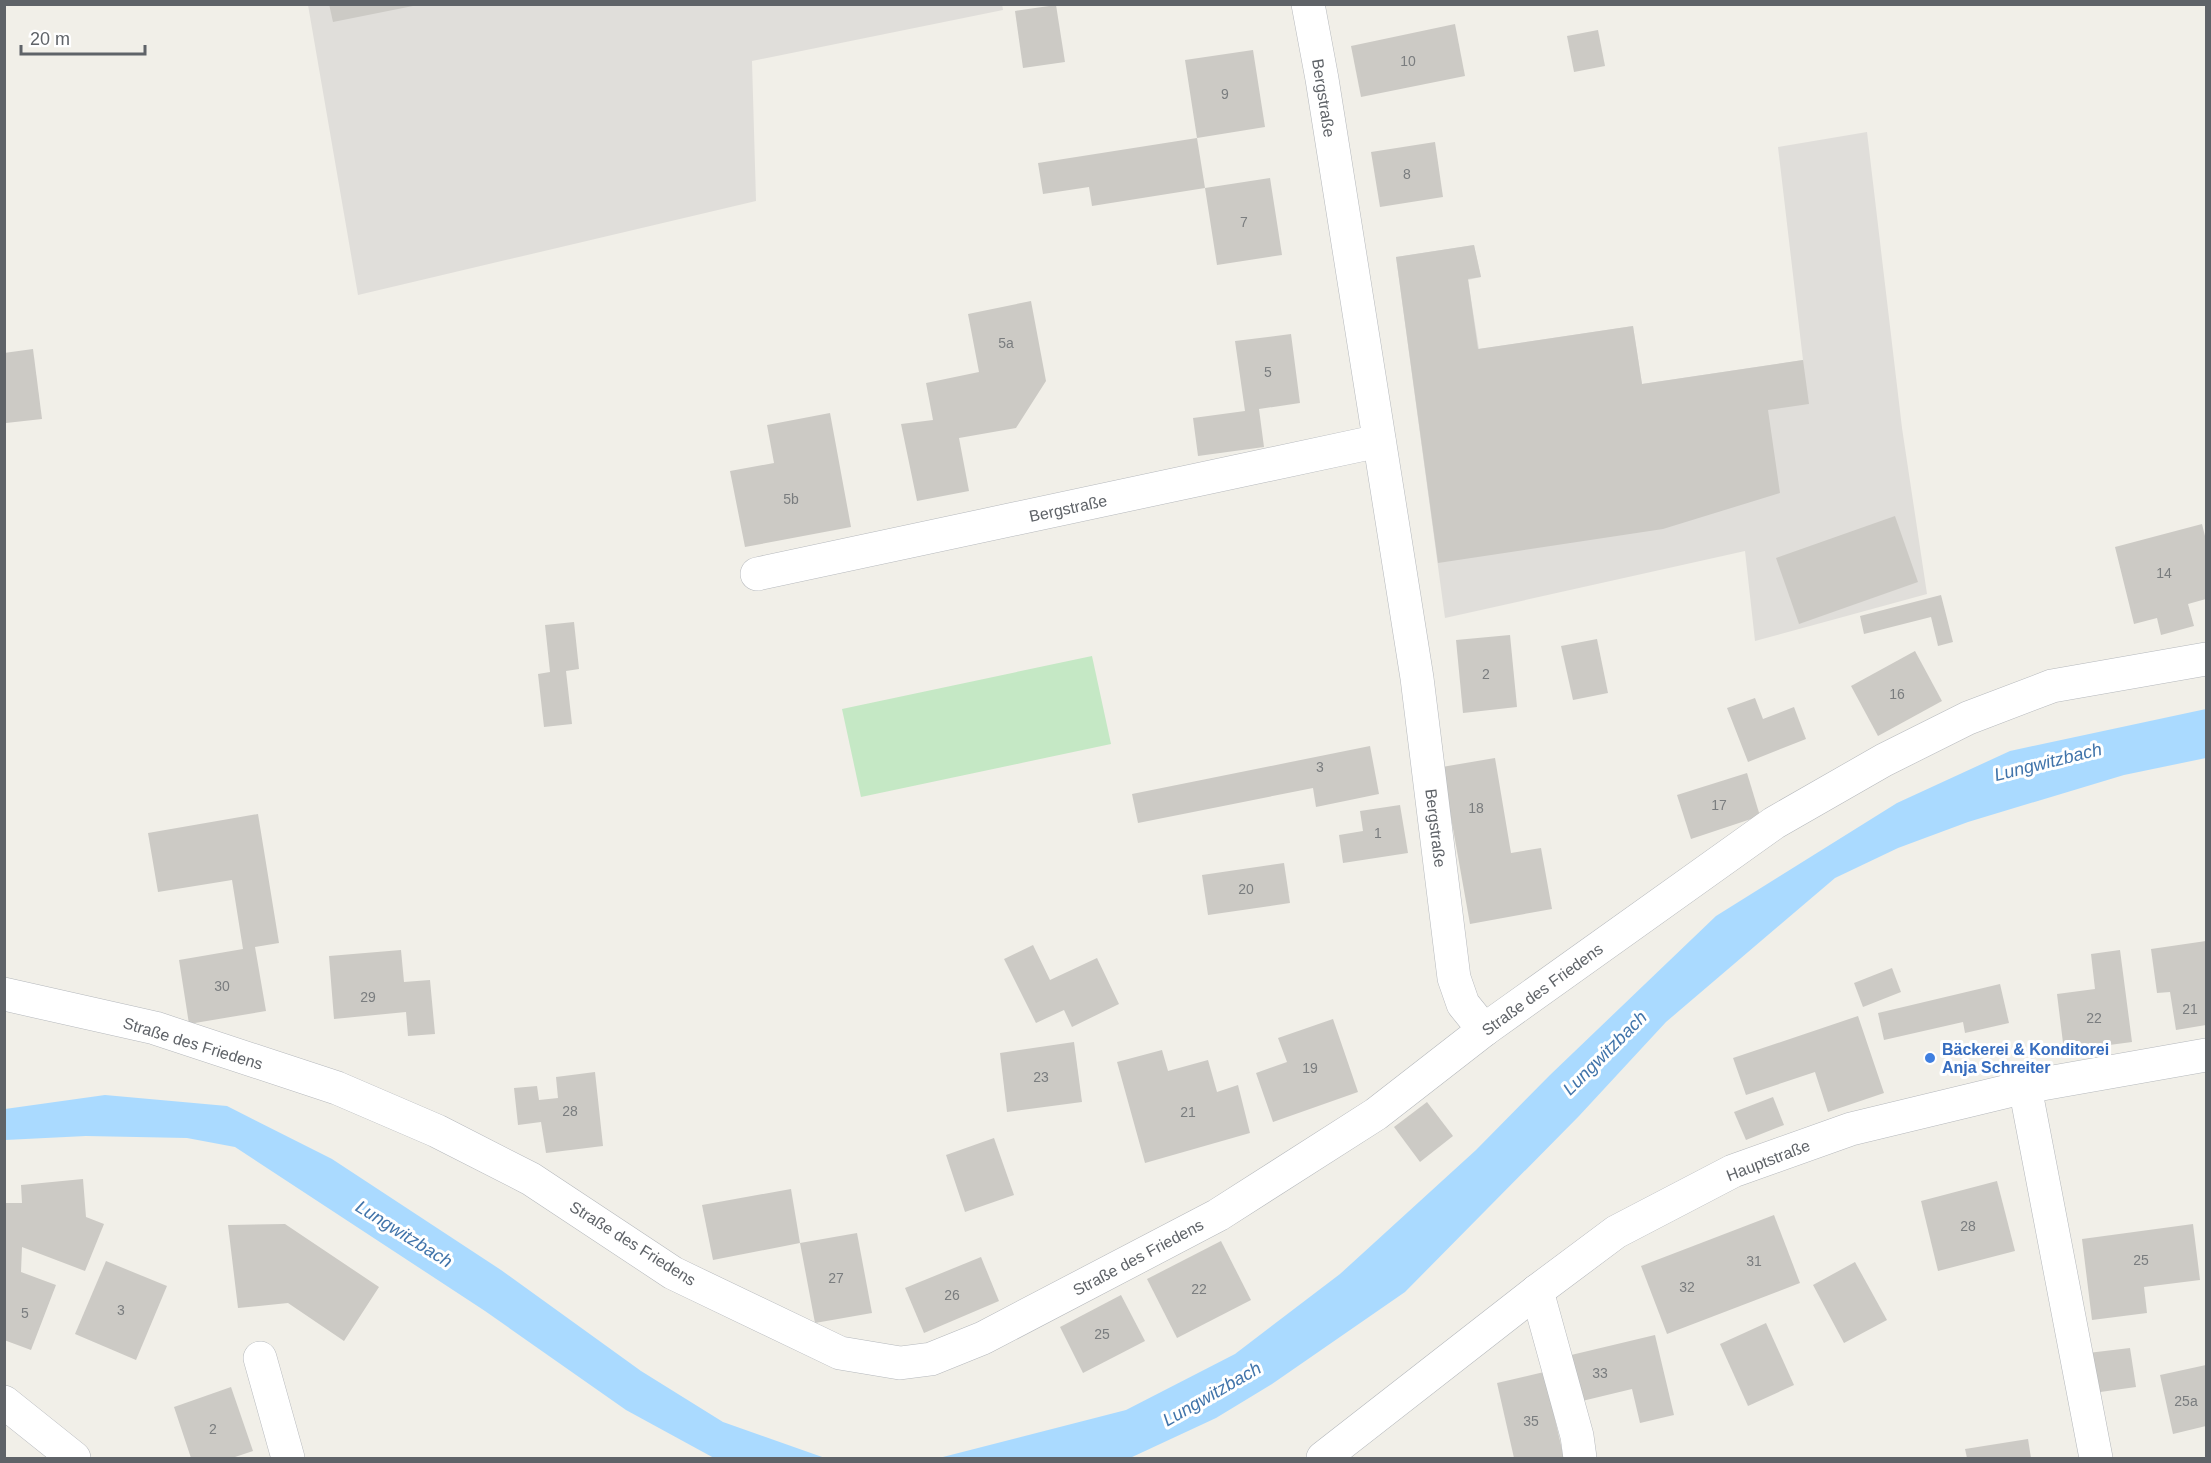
<svg xmlns="http://www.w3.org/2000/svg" width="2211" height="1463" font-family="Arial,sans-serif">
	<rect width="100%" height="100%" fill="#f1efe8"/>
	<!-- industrial -->
	<g fill="#e0deda">
		<path d="M 1002,4 L 1003,10 L 752,61 L 756,201 L 358,295 L 308,5 Z"/>
		<path d="M 1867,132 L 1902,428 L 1927,594 L 1755,641 L 1745,551 L 1445,618 L 1396,257 L 1474,245 L 1481,277 L 1468,280 L 1479,349 L 1633,326 L 1642,384 L 1803,360 L 1778,147 Z"/>
	</g>
	<!-- green -->
	<path fill="#c5e8c5" d="M 1092,656 L 1111,744 L 861,797 L 842,709 Z"/>
	<!-- water -->
	<g fill="#aadaff">
		<path d="M 2206,709 L 2206,758 L 2124,775 L 1968,822 L 1898,848 L 1835,878 L 1666,1022 L 1579,1116 L 1405,1292 L 1272,1384 L 1216,1418 L 1130,1458 L 939,1458 L 1126,1410 L 1235,1354 L 1340,1274 L 1476,1150 L 1550,1075 L 1716,916 L 1897,803 L 2010,751 Z"/>
		<path d="M 105,1095 L 227,1106 L 332,1159 L 501,1270 L 641,1371 L 723,1422 L 825,1458 L 714,1458 L 626,1410 L 485,1311 L 235,1147 L 187,1138 L 86,1136 L 5,1140 L 5,1109 Z"/>
	</g>
	<!-- building -->
	<g fill="#cccac5">
		<path d="M 329,4 L 413,4 L 413,6 L 333,22 Z"/>
		<path d="M 1056,5 L 1065,62 L 1023,68 L 1015,11 Z"/>
		<path d="M 1455,24 L 1465,76 L 1361,97 L 1351,46 Z"/>
		<path d="M 1598,30 L 1605,66 L 1574,72 L 1567,36 Z"/>
		<path d="M 1253,50 L 1265,127 L 1197,138 L 1205,188 L 1092,206 L 1089,187 L 1043,194 L 1038,163 L 1197,138 L 1185,60 Z"/>
		<path d="M 1435,142 L 1443,197 L 1380,207 L 1371,152 Z"/>
		<path d="M 1270,178 L 1282,255 L 1217,265 L 1205,188 Z"/>
		<path d="M 1474,245 L 1481,277 L 1468,279 L 1478,349 L 1633,326 L 1642,384 L 1803,360 L 1809,404 L 1768,410 L 1780,493 L 1663,529 L 1438,563 L 1396,257 Z"/>
		<path d="M 1031,301 L 1046,381 L 1016,428 L 959,438 L 969,491 L 917,501 L 901,424 L 933,420 L 926,383 L 979,372 L 968,314 Z"/>
		<path d="M 1291,334 L 1300,403 L 1259,409 L 1264,447 L 1198,456 L 1193,418 L 1245,411 L 1235,341 Z"/>
		<path d="M 33,349 L 42,419 L 6,423 L 4,353 Z"/>
		<path d="M 830,413 L 851,527 L 745,547 L 730,471 L 774,463 L 767,425 Z"/>
		<path d="M 1895,516 L 1918,582 L 1799,624 L 1776,558 Z"/>
		<path d="M 2202,524 L 2206,540 L 2206,599 L 2188,604 L 2194,626 L 2161,635 L 2157,618 L 2134,624 L 2115,547 Z"/>
		<path d="M 1941,595 L 1953,642 L 1938,646 L 1931,617 L 1864,634 L 1860,616 Z"/>
		<path d="M 574,622 L 579,669 L 566,671 L 572,724 L 544,727 L 538,674 L 550,672 L 545,625 Z"/>
		<path d="M 1510,635 L 1517,707 L 1463,713 L 1456,640 Z"/>
		<path d="M 1597,639 L 1608,693 L 1573,700 L 1561,646 Z"/>
		<path d="M 1915,651 L 1942,701 L 1878,736 L 1851,686 Z"/>
		<path d="M 1755,698 L 1763,719 L 1794,707 L 1806,739 L 1748,762 L 1727,708 Z"/>
		<path d="M 1370,746 L 1379,794 L 1316,807 L 1313,788 L 1138,823 L 1132,794 Z"/>
		<path d="M 1495,758 L 1511,853 L 1541,848 L 1552,909 L 1470,924 L 1442,767 Z"/>
		<path d="M 1747,773 L 1760,816 L 1691,839 L 1677,795 Z"/>
		<path d="M 1400,805 L 1408,853 L 1343,863 L 1339,835 L 1363,831 L 1360,811 Z"/>
		<path d="M 258,814 L 279,943 L 255,947 L 266,1011 L 189,1024 L 179,960 L 243,949 L 232,880 L 158,892 L 148,833 Z"/>
		<path d="M 1284,863 L 1290,903 L 1208,915 L 1202,875 Z"/>
		<path d="M 2206,941 L 2206,1025 L 2176,1030 L 2170,992 L 2157,993 L 2151,949 Z"/>
		<path d="M 1033,945 L 1050,980 L 1097,958 L 1119,1004 L 1072,1027 L 1064,1010 L 1036,1023 L 1004,959 Z"/>
		<path d="M 401,950 L 404,982 L 430,980 L 435,1034 L 408,1036 L 406,1012 L 334,1019 L 329,956 Z"/>
		<path d="M 2120,950 L 2132,1042 L 2064,1051 L 2057,994 L 2095,989 L 2091,954 Z"/>
		<path d="M 1892,968 L 1901,992 L 1863,1007 L 1854,983 Z"/>
		<path d="M 2000,984 L 2009,1023 L 1965,1033 L 1963,1022 L 1884,1040 L 1878,1013 Z"/>
		<path d="M 1858,1016 L 1884,1093 L 1828,1112 L 1815,1072 L 1746,1095 L 1733,1058 Z"/>
		<path d="M 1333,1019 L 1358,1092 L 1273,1122 L 1256,1073 L 1287,1062 L 1278,1038 Z"/>
		<path d="M 1074,1042 L 1082,1102 L 1007,1112 L 1000,1053 Z"/>
		<path d="M 1162,1050 L 1168,1071 L 1208,1060 L 1217,1092 L 1238,1085 L 1250,1133 L 1145,1163 L 1117,1062 Z"/>
		<path d="M 595,1072 L 603,1146 L 546,1153 L 541,1122 L 518,1125 L 514,1088 L 537,1086 L 539,1100 L 558,1098 L 556,1077 Z"/>
		<path d="M 1773,1097 L 1784,1125 L 1746,1140 L 1734,1112 Z"/>
		<path d="M 1427,1102 L 1453,1136 L 1420,1162 L 1394,1127 Z"/>
		<path d="M 994,1138 L 1014,1195 L 965,1212 L 946,1155 Z"/>
		<path d="M 83,1179 L 86,1217 L 104,1224 L 85,1271 L 22,1247 L 21,1272 L 56,1285 L 31,1350 L 4,1340 L 4,1203 L 22,1203 L 21,1185 Z"/>
		<path d="M 1997,1181 L 2015,1251 L 1938,1271 L 1921,1201 Z"/>
		<path d="M 791,1189 L 800,1243 L 713,1260 L 702,1205 Z"/>
		<path d="M 1774,1215 L 1800,1283 L 1667,1334 L 1641,1266 Z"/>
		<path d="M 285,1224 L 379,1287 L 344,1341 L 288,1303 L 238,1308 L 228,1225 Z"/>
		<path d="M 2193,1224 L 2200,1280 L 2144,1287 L 2147,1313 L 2092,1320 L 2082,1239 Z"/>
		<path d="M 857,1233 L 872,1313 L 815,1323 L 800,1243 Z"/>
		<path d="M 1221,1241 L 1251,1300 L 1177,1338 L 1147,1279 Z"/>
		<path d="M 981,1257 L 999,1301 L 924,1333 L 905,1288 Z"/>
		<path d="M 106,1261 L 167,1286 L 136,1360 L 75,1334 Z"/>
		<path d="M 1855,1262 L 1887,1320 L 1844,1343 L 1813,1285 Z"/>
		<path d="M 1121,1295 L 1145,1341 L 1083,1373 L 1060,1327 Z"/>
		<path d="M 1766,1323 L 1794,1385 L 1748,1406 L 1720,1344 Z"/>
		<path d="M 1655,1335 L 1674,1415 L 1640,1423 L 1632,1389 L 1578,1402 L 1567,1356 Z"/>
		<path d="M 2130,1348 L 2136,1387 L 2093,1393 L 2088,1353 Z"/>
		<path d="M 2206,1365 L 2206,1426 L 2173,1434 L 2160,1375 Z"/>
		<path d="M 1544,1372 L 1564,1458 L 1514,1458 L 1497,1383 Z"/>
		<path d="M 231,1387 L 253,1451 L 232,1458 L 191,1458 L 174,1407 Z"/>
		<path d="M 2028,1439 L 2031,1458 L 1967,1458 L 1965,1449 Z"/>
	</g>
	<g fill="none" stroke-linecap="round" stroke-linejoin="round">
		<!-- minor casing -->
		<g stroke="#b5b8bc" stroke-width="34">
			<g id="minor">
				<path d="M 1308,4 L 1322,79 L 1417,678 L 1454,978 L 1463,1004 L 1484,1030"/>
				<path d="M 757,574 L 1379,441"/>
				<path d="M 4,994 L 155,1028 L 337,1088 L 437,1131 L 531,1179 L 673,1273 L 840,1353 L 900,1363 L 931,1359 L 983,1338 L 1218,1215 L 1376,1114 L 1484,1030 L 1774,823 L 1884,760 L 1968,718 L 2052,686 L 2206,659"/>
				<path d="M 2025,1087 L 2096,1458"/>
				<path d="M 1537,1291 L 1577,1436 L 1580,1458"/>
				<path d="M 260,1358 L 288,1458"/>
				<path d="M 4,1402 L 74,1458"/>
				<path d="M 1323,1458 L 1537,1291 L 1616,1232 L 1733,1171 L 1851,1129 L 2025,1087 L 2206,1055"/>
			</g>
		</g>
		<!-- minor -->
		<use href="#minor" stroke="#fff" stroke-width="33"/>
	</g>
	<!-- markers -->
	<circle fill="#3f7fe0" stroke="#fff" stroke-width="2" cx="1930" cy="1058" r="6"/>
	<g text-anchor="middle" stroke-width="6" stroke-linejoin="round" paint-order="stroke">
		<!-- number labels -->
		<g font-size="14" fill="#7a7d7f">
			<text x="1408" y="66">10</text>
			<text x="1225" y="99">9</text>
			<text x="1407" y="179">8</text>
			<text x="1244" y="227">7</text>
			<text x="1006" y="348">5a</text>
			<text x="1268" y="377">5</text>
			<text x="791" y="504">5b</text>
			<text x="2164" y="578">14</text>
			<text x="1486" y="679">2</text>
			<text x="1897" y="699">16</text>
			<text x="1320" y="772">3</text>
			<text x="1719" y="810">17</text>
			<text x="1476" y="813">18</text>
			<text x="1378" y="838">1</text>
			<text x="1246" y="894">20</text>
			<text x="222" y="991">30</text>
			<text x="368" y="1002">29</text>
			<text x="2190" y="1014">21</text>
			<text x="2094" y="1023">22</text>
			<text x="1310" y="1073">19</text>
			<text x="1041" y="1082">23</text>
			<text x="570" y="1116">28</text>
			<text x="1188" y="1117">21</text>
			<text x="1968" y="1231">28</text>
			<text x="2141" y="1265">25</text>
			<text x="1754" y="1266">31</text>
			<text x="836" y="1283">27</text>
			<text x="1687" y="1292">32</text>
			<text x="1199" y="1294">22</text>
			<text x="952" y="1300">26</text>
			<text x="121" y="1315">3</text>
			<text x="25" y="1318">5</text>
			<text x="1102" y="1339">25</text>
			<text x="1600" y="1378">33</text>
			<text x="2186" y="1406">25a</text>
			<text x="1531" y="1426">35</text>
			<text x="213" y="1434">2</text>
		</g>
		<!-- street labels -->
		<g font-size="16" fill="#5f6368" stroke="#fff">
			<text transform="translate(1324 98) rotate(81)" y="6">Bergstraße</text>
			<text transform="translate(1068 508) rotate(-12)" y="6">Bergstraße</text>
			<text transform="translate(1436 828) rotate(83)" y="6">Bergstraße</text>
			<text transform="translate(1542 989) rotate(-36)" y="6">Straße des Friedens</text>
			<text transform="translate(193 1043) rotate(17)" y="6">Straße des Friedens</text>
			<text transform="translate(1768 1160) rotate(-21)" y="6">Hauptstraße</text>
			<text transform="translate(633 1243) rotate(32)" y="6">Straße des Friedens</text>
			<text transform="translate(1138 1257) rotate(-28)" y="6">Straße des Friedens</text>
		</g>
		<!-- shop labels -->
		<g font-size="16" font-weight="bold" fill="#366cbe" stroke="#fff" text-anchor="start">
			<text x="1942" y="1055">Bäckerei &amp; Konditorei<tspan x="1942" dy="18">Anja Schreiter</tspan></text>
		</g>
		<!-- water labels -->
		<g font-size="18" font-style="italic" fill="#4174aa" stroke="#fff">
			<text transform="translate(2048 762) rotate(-14)" y="6">Lungwitzbach</text>
			<text transform="translate(1605 1053) rotate(-45)" y="6">Lungwitzbach</text>
			<text transform="translate(404 1234) rotate(32)" y="6">Lungwitzbach</text>
			<text transform="translate(1212 1394) rotate(-30)" y="6">Lungwitzbach</text>
		</g>
	</g>
	<!-- border -->
	<rect width="2211" height="1463" fill="none" stroke="#5f6368" stroke-width="12"/>
	<!-- scale -->
	<path d="M21 45v9h124v-9" fill="none" stroke="#5f6368" stroke-width="3"/>
	<text x="30" y="45" font-size="18" fill="#5f6368" stroke="#ffffff" stroke-width="4.5" paint-order="stroke">20 m</text>
</svg>
